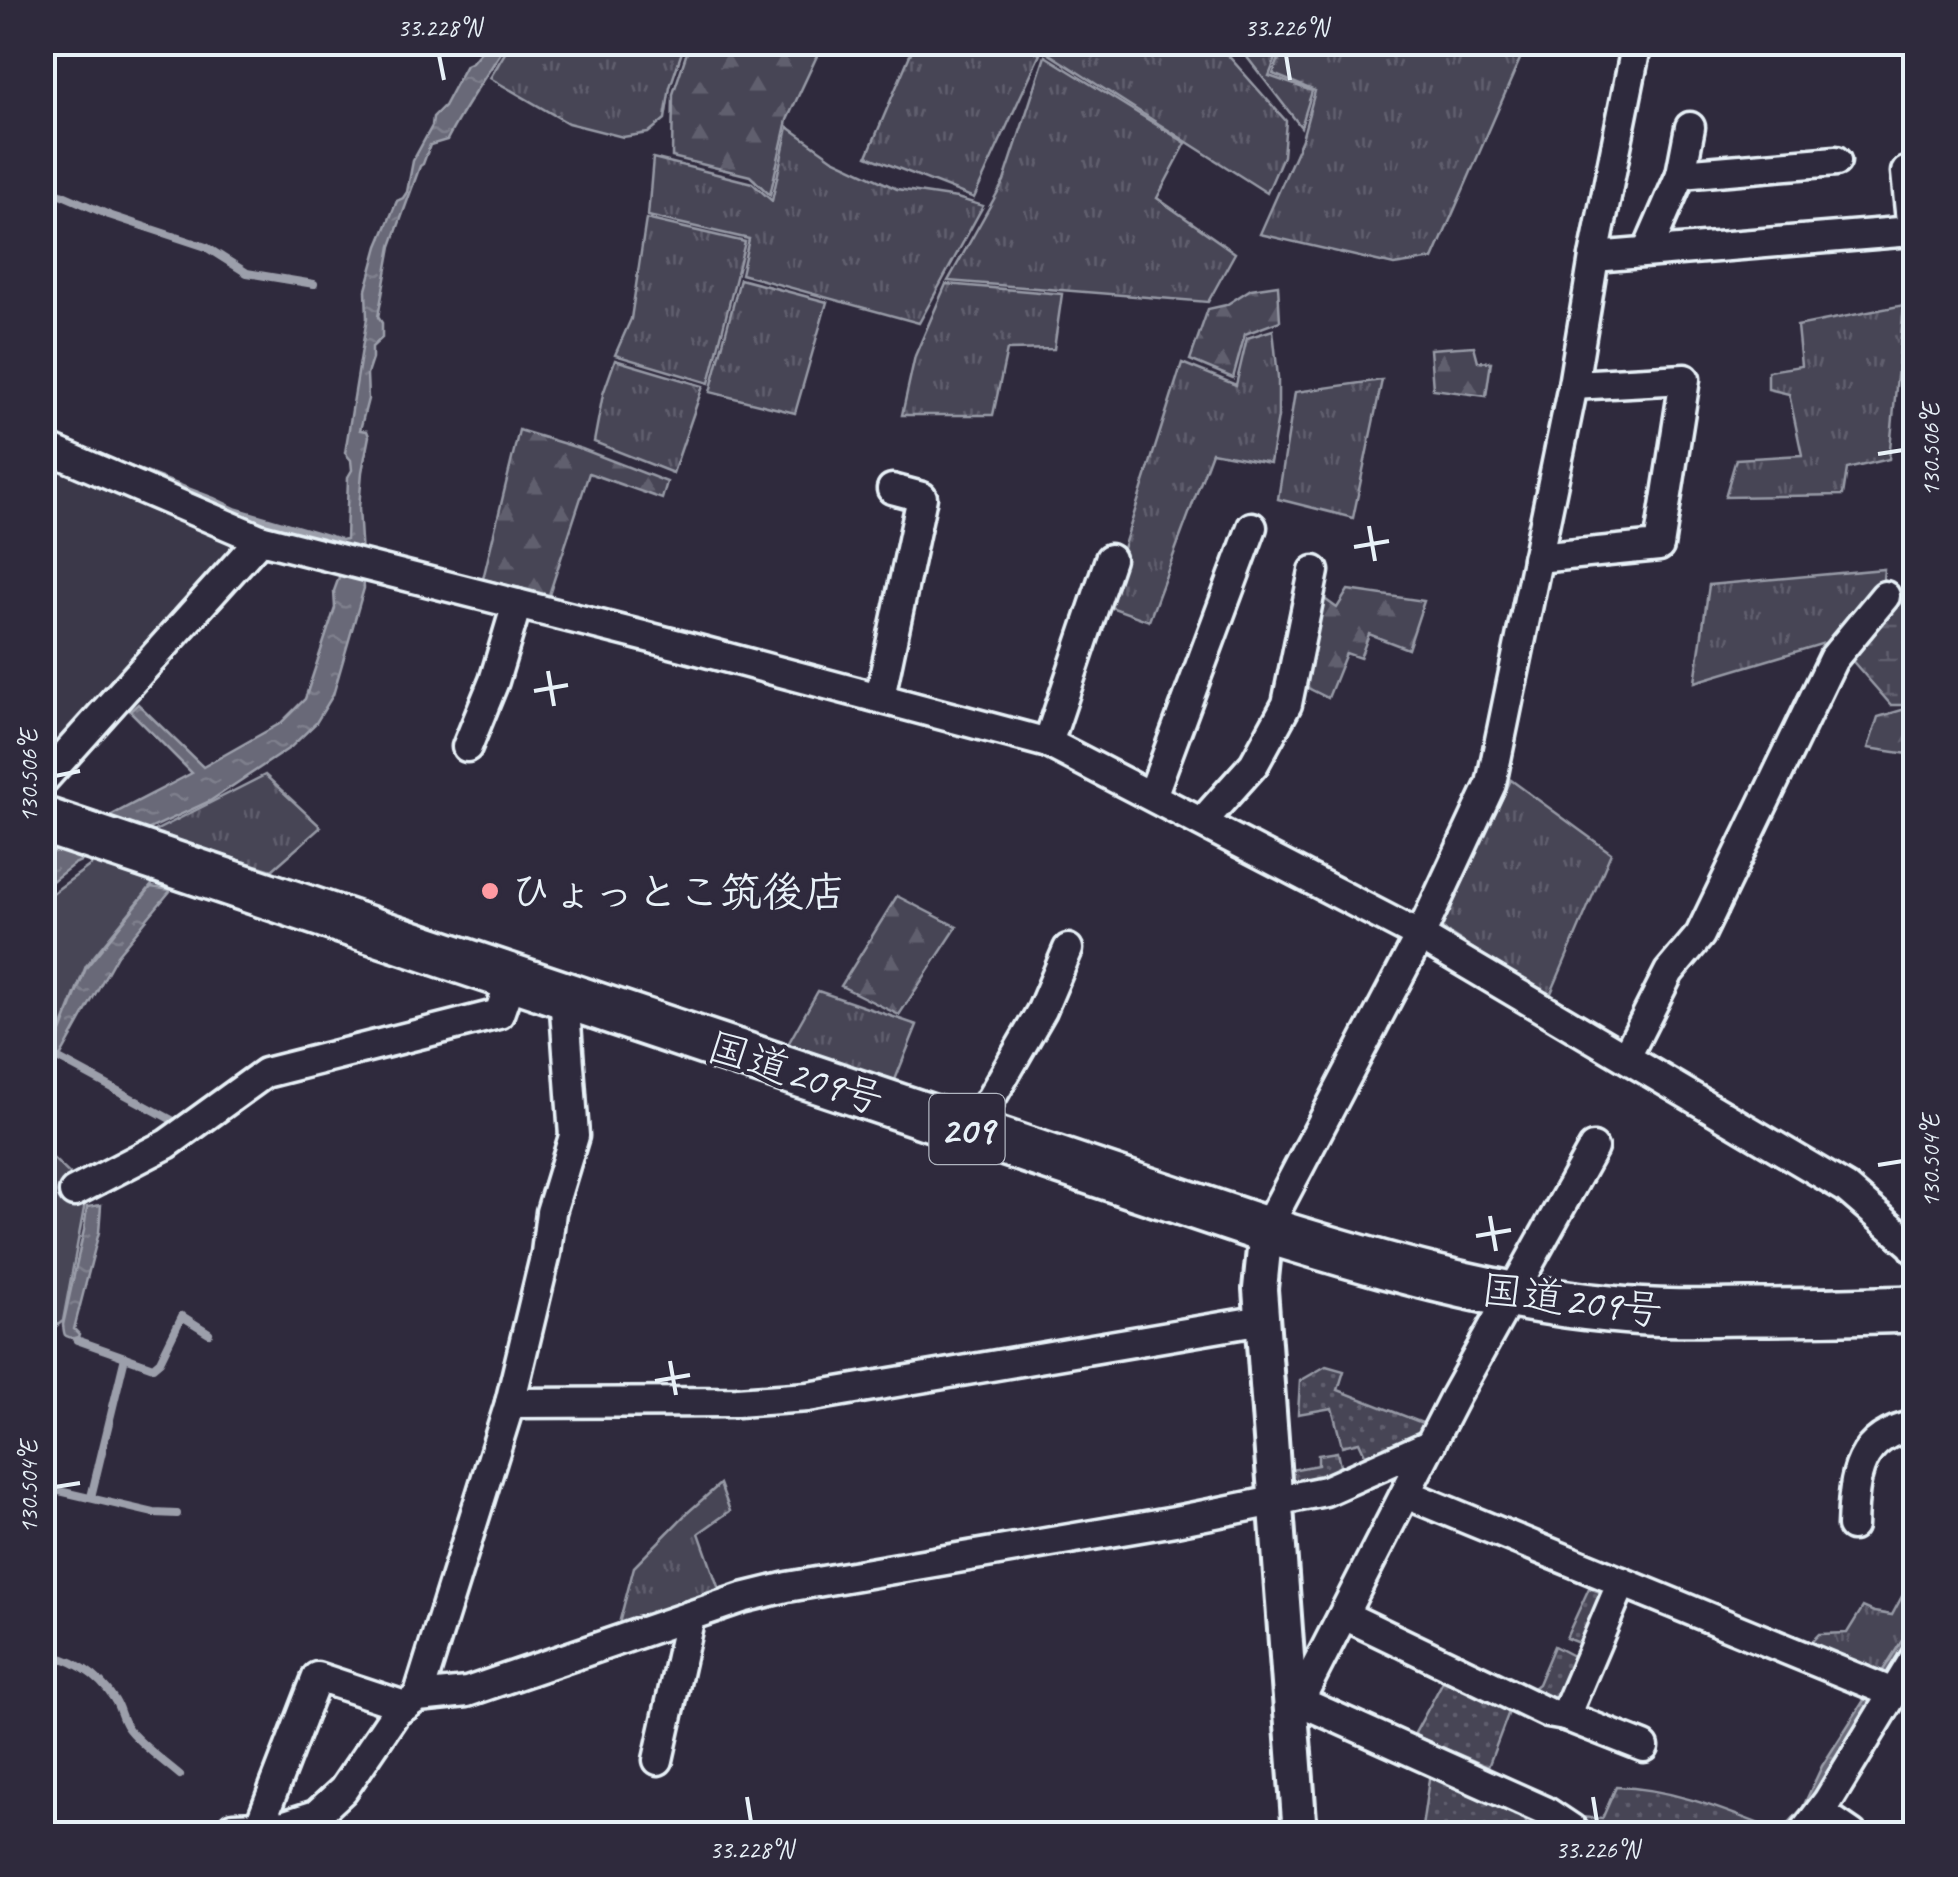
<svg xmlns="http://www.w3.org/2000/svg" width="1958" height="1877" font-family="Caveat,'Klee One',sans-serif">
	<defs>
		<pattern id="grass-tufts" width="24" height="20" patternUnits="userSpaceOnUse" patternTransform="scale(2.5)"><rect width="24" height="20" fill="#464455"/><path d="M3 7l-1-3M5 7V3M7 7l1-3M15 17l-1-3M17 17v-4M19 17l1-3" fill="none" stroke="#615f6e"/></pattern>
		<pattern id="forest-firs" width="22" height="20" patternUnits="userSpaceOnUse" patternTransform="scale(2.5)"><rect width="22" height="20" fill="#464455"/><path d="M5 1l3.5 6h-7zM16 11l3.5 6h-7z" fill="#615f6e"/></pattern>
		<pattern id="wetland-marsh" width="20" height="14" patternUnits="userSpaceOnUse" patternTransform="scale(2.5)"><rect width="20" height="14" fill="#464455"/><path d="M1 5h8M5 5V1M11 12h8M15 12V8" fill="none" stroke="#615f6e"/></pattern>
		<pattern id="garden-dots" width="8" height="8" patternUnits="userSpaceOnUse" patternTransform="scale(2.5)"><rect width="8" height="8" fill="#464455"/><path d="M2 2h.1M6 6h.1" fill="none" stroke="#615f6e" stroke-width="1.8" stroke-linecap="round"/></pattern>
		<pattern id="water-ripples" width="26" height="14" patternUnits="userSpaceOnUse" patternTransform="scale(2.5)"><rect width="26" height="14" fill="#696978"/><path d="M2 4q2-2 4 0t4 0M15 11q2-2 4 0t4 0" fill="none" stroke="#7e7f8c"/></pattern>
	</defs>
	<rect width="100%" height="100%" fill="#2f2a3d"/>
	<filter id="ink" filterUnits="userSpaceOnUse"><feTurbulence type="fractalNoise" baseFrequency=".01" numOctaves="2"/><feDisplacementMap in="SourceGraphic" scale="20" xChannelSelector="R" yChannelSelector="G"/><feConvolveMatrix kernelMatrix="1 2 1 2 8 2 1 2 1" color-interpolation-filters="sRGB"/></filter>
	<g filter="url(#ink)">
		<!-- built -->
		<path fill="#3b3749" d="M 43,458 L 234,535 L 237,551 L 43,762 Z"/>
		<!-- grass -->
		<g fill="url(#grass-tufts)" stroke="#979aa6" stroke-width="2.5">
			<path d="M 511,43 L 511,42 L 685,43 L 670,87 L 665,119 L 648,133 L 623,137 L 568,123 L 490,78 Z"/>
			<path d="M 915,43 L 1016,43 L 1040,54 L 974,198 L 867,156 Z"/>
			<path d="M 1046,43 L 1217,43 L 1286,121 L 1283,156 L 1267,193 L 1043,50 Z"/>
			<path d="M 1236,43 L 1282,43 L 1269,76 L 1312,91 L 1301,127 Z"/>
			<path d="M 1285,43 L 1527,43 L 1433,259 L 1394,265 L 1260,234 L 1302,139 L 1315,91 L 1273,74 Z"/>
			<path d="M 1045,56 L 1186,143 L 1157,198 L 1235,253 L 1208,302 L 948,281 L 1004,181 Z"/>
			<path d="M 788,127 L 833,159 L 897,189 L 957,198 L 983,206 L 919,323 L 741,274 L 749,239 L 648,216 L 653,158 L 752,183 L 772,201 Z"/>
			<path d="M 646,219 L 745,242 L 709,383 L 615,355 L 631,319 Z"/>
			<path d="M 740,279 L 827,302 L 795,413 L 710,392 Z"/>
			<path d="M 946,284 L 1062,294 L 1054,349 L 1007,350 L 993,415 L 902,415 L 915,356 Z"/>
			<path d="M 1904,305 L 1889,459 L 1847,469 L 1843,495 L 1725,497 L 1736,459 L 1802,455 L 1789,394 L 1768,389 L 1768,371 L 1801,366 L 1797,326 Z"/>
			<path d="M 1273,330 L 1278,377 L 1278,417 L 1270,463 L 1212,452 L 1149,621 L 1105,605 L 1182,363 L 1236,385 L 1247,338 Z"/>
			<path d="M 615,360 L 703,386 L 673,473 L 594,442 L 603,394 Z"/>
			<path d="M 1382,380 L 1353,518 L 1278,499 L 1295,392 Z"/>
			<path d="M 1884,569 L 1882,589 L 1838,639 L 1695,682 L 1709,585 Z"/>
			<path d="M 265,775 L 321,827 L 272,870 L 151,833 Z"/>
			<path d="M 1511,780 L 1611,853 L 1549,998 L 1440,927 Z"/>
			<path d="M 818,991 L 917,1025 L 895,1080 L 787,1046 Z"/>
			<path d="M 720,1484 L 730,1511 L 699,1533 L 721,1595 L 617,1631 L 634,1567 L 686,1514 Z"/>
			<path d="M 1915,1572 L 1915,1644 L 1892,1685 L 1802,1652 L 1819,1634 L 1847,1633 L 1863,1607 L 1874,1612 L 1892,1615 Z"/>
		</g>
		<!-- forest -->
		<g fill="url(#forest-firs)" stroke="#979aa6" stroke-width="2.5">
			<path d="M 690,43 L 823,43 L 787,120 L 770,195 L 750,176 L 672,157 L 673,94 Z"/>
			<path d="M 1278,285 L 1280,321 L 1245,334 L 1233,378 L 1190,360 L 1208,309 L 1226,305 L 1251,289 Z"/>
			<path d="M 1474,346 L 1478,361 L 1491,362 L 1486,396 L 1433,389 L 1430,349 Z"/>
			<path d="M 519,430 L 582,449 L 667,482 L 662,499 L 589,473 L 549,595 L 483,579 Z"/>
			<path d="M 1348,590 L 1424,601 L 1408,649 L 1369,634 L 1360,658 L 1346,653 L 1328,698 L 1306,687 L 1312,604 L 1319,595 L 1337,608 Z"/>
			<path d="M 1915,698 L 1915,755 L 1868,748 L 1878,717 L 1909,708 Z"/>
			<path d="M 897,896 L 957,927 L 899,1015 L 841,986 Z"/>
		</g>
		<!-- wetland -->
		<path fill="url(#wetland-marsh)" stroke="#979aa6" stroke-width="2.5" d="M 1915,601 L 1915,691 L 1907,705 L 1891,705 L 1849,657 L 1883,607 Z"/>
		<!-- garden -->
		<g fill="url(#garden-dots)" stroke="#979aa6" stroke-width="2.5">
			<path d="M 1326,1366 L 1344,1371 L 1338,1390 L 1425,1424 L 1410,1442 L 1366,1457 L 1359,1442 L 1342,1446 L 1332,1408 L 1298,1414 L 1300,1381 Z"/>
			<path d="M 1288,1451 L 1291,1470 L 1318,1465 L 1318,1455 L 1337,1452 L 1341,1471 L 1322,1478 L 1285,1486 Z"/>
			<path d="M 1589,1588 L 1608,1595 L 1586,1646 L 1566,1638 Z"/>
			<path d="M 1554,1646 L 1577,1658 L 1556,1707 L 1529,1691 L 1538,1684 Z"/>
			<path d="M 1447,1674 L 1512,1704 L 1488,1767 L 1414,1735 Z"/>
			<path d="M 1430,1772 L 1522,1813 L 1531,1834 L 1421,1834 Z"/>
			<path d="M 1616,1787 C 1671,1788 1724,1810 1775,1830 L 1771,1834 L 1586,1834 L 1571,1816 L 1602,1819 Z"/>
		</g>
		<!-- pitch -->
		<g fill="#464455" stroke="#979aa6" stroke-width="2.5">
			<path d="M 95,862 L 155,881 L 86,966 L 55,1044 L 43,1065 L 43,900 Z"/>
			<path d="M 43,1149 L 76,1180 L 85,1203 L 63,1321 L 55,1327 L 43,1378 Z"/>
		</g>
		<!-- water -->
		<g fill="url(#water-ripples)" stroke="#9c9fab" stroke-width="2.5">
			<path d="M 488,43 L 507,43 C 487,75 464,106 447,140 L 430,145 L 423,164 L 420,166 L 391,246 L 378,317 L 382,323 L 382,338 L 372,347 L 372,359 L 367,374 L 368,399 L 360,430 L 367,431 L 369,436 L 362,472 L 359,508 L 364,588 L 333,695 L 316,723 L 291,747 L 210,801 L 74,864 L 43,888 L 43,860 C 87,824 142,800 192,773 L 130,711 L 138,704 L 203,767 L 281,723 L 305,699 L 335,608 L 334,591 L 342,569 L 338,541 L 346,539 L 348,477 L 352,470 L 351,460 L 345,453 L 367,318 L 366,290 L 378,246 L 397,201 L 403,198 L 407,192 L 413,161 L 432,126 L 433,117 L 444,106 L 466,65 L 472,62 Z"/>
			<path d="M 151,887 L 171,890 L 117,955 L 59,1059 L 43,1082 L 43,1069 L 56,1045 L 86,968 Z"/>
			<path d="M 101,1205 L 99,1232 L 74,1329 L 79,1334 L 77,1340 C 63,1334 65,1339 63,1325 L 84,1230 L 87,1207 Z"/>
			<path d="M 1915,1620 L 1915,1634 L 1825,1777 L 1812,1808 L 1789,1834 L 1779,1834 L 1803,1807 L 1822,1766 Z"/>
		</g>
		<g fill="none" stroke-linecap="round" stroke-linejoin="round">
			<!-- stream -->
			<g stroke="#9c9fab" stroke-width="8">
				<path d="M 42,186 L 109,215 L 206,247 L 247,273 L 314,284"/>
				<path d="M 125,467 L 214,501 L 235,511 L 338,541"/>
				<path d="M 59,1059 L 172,1120"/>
				<path d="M 77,1340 L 125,1357"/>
				<path d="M 42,1487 L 154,1513 L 177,1514"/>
				<path d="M 91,1497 L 125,1357 L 153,1367 L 160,1361 L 182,1316 L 209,1333"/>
				<path d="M 42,1655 C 71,1656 99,1675 114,1699 C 120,1707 121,1719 127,1727 C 138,1743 165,1762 180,1775"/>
			</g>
			<!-- minor casing -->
			<g stroke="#e8f1f8" stroke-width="35">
				<g id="minor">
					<path d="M 1681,174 L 1690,127"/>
					<path d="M 1647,252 L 1681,174 L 1836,161"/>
					<path d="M 1594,257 L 1912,231 L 1906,172 L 1916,171"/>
					<path d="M 42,446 L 260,539 L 683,646 L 1048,743 L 1420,936 L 1846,1188 L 1912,1245 L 1916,1251"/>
					<path d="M 1537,558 L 1659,546 L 1685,379 L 1573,385"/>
					<path d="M 880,697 L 922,497 L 892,489"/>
					<path d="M 1048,743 L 1110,559"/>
					<path d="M 467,747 L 494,681 L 517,604"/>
					<path d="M 42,781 L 260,539"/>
					<path d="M 1152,796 L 1252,527"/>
					<path d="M 1202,822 L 1254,764 L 1287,704 L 1314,571"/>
					<path d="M 1626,1057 L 1669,972 L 1700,935 L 1833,659 L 1885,596"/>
					<path d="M 972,1131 L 1042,1010 L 1068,949"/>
					<path d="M 74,1192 L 167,1144 L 265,1073 L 499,1014 L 512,977"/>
					<path d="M 1266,1230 L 1420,936 L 1491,784 L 1573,385 L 1594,257 L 1637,42"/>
					<path d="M 510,1403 L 737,1402 L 808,1397 L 1263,1320"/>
					<path d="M 1406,1494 L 1893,1693"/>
					<path d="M 1852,1526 C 1854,1475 1857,1436 1916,1425"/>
					<path d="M 1622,1582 L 1565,1716 L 1644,1747"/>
					<path d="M 1344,1615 L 1548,1713 L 1565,1716"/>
					<path d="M 418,1697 L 510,1403 L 546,1253 L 551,1212 L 574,1136 L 564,995"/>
					<path d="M 1299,1701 L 1545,1811 L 1572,1829 L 1576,1834"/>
					<path d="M 1291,1710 L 1299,1701 L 1455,1396 L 1593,1148"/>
					<path d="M 658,1760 L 690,1616"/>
					<path d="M 1820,1812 L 1852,1834"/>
					<path d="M 233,1827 L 285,1825 L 316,1815 L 343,1790 L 396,1712 L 418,1697 L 467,1692 L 742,1598 L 787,1587 L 1175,1521 L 1325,1491 L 1431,1444"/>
					<path d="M 259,1827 L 317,1677 L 405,1706"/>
					<path d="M 1803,1834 L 1828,1801 L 1916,1656"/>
				</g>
			</g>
			<!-- tertiary casing -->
			<g stroke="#e8f1f8" stroke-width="40">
				<path id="tertiary" d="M 1266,1230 L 1260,1289 L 1300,1834"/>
			</g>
			<!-- trunk casing -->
			<g stroke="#e8f1f8" stroke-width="52">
				<path id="trunk" d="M 42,820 L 1266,1230 C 1379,1265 1492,1298 1609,1309 C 1655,1314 1701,1313 1747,1312 C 1803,1312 1859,1311 1916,1309"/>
			</g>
			<!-- minor -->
			<use href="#minor" stroke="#2f2a3d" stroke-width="28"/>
			<!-- tertiary -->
			<use href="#tertiary" stroke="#2f2a3d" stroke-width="32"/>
			<!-- trunk -->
			<use href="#trunk" stroke="#2f2a3d" stroke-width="45"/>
		</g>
	</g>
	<!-- ticks -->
	<path fill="none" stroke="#e8f1f8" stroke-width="4" d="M 439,55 L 444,80M 1286,55 L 1290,80M 1878,454 L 1903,450M 1369,526 L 1375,561M 1354,547 L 1389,541M 548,671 L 554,706M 534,691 L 568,685M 55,776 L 80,771M 1878,1165 L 1903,1161M 1490,1216 L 1496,1251M 1476,1236 L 1511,1230M 670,1361 L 676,1395M 655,1381 L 690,1375M 55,1487 L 80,1483M 747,1797 L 751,1822M 1593,1797 L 1597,1822"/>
	<!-- markers -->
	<circle fill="#ff9aa2" stroke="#2f2a3d" stroke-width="4" cx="490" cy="891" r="10"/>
	<g text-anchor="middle" stroke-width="8" stroke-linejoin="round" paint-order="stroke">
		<!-- shield labels -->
		<rect fill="#2f2a3d" stroke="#b0b5c0" stroke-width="2.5" x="929.5" y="1094" width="75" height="70" rx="8"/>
		<g font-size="40" font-weight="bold" fill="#e8f1f8">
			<text x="967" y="1143">209</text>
		</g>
		<!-- poi labels -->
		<g font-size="42" font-weight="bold" fill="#e8f1f8" stroke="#2f2a3d" text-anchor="start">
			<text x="510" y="906">ひょっとこ筑後店</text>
		</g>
		<!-- street labels -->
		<g font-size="42" fill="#e8f1f8" stroke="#2f2a3d">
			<text transform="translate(796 1072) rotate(18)" y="15">国道209号</text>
			<text transform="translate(1572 1299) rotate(7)" y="15">国道209号</text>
		</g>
	</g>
	<!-- margin -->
	<rect width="1958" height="1877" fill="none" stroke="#2f2a3d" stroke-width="110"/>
	<rect x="55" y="55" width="1848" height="1767" fill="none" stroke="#e8f1f8" stroke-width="4"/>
	<g font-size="25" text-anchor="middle" fill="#e8f1f8">
		<text x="439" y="36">33.228°N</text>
		<text x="1286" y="36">33.226°N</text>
		<text transform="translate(1930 450) rotate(-90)" y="9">130.506°E</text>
		<text transform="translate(28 776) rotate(-90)" y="9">130.506°E</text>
		<text transform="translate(1930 1161) rotate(-90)" y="9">130.504°E</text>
		<text transform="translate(28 1487) rotate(-90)" y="9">130.504°E</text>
		<text x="751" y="1858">33.228°N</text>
		<text x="1597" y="1858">33.226°N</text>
	</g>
</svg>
